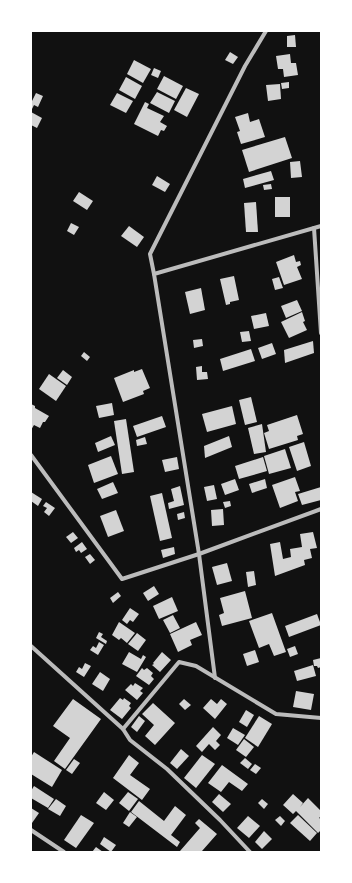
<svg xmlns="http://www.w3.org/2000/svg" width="352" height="883" font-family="Ubuntu,sans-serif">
	<rect width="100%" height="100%" fill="#111"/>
	<!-- building -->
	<g fill="#d3d3d3">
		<path d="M 295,35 L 296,47 L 287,47 L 287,36 Z"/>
		<path d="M 230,52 L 238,57 L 233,64 L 225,60 Z"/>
		<path d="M 290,54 L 291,63 L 296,63 L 298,75 L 284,77 L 283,69 L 278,69 L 276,56 Z"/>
		<path d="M 134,60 L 151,69 L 143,83 L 127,74 Z"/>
		<path d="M 154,68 L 161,71 L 158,78 L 151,75 Z"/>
		<path d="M 164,76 L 183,86 L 176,99 L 157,89 Z"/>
		<path d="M 126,77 L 142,86 L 135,99 L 119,90 Z"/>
		<path d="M 289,82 L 289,88 L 282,89 L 281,83 Z"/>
		<path d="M 280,84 L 281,99 L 268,101 L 266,85 Z"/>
		<path d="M 186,88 L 199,94 L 187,117 L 174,110 Z"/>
		<path d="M 157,92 L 175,101 L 169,113 L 150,103 Z"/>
		<path d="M 36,93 L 43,96 L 38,107 L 34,105 L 32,109 L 31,108 L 31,103 Z"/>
		<path d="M 117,93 L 133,101 L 126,113 L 110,105 Z"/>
		<path d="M 145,102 L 149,104 L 147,108 L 164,116 L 160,122 L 167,126 L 164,131 L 161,130 L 158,136 L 134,124 Z"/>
		<path d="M 31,112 L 42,118 L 37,128 L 31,125 Z"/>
		<path d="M 248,113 L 250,122 L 259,119 L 265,137 L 241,144 L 237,132 L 240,131 L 235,117 Z"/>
		<path d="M 285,137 L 292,158 L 249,172 L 242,150 Z"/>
		<path d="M 300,161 L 302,177 L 291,178 L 290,162 Z"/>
		<path d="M 271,171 L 274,180 L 245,188 L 243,179 Z"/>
		<path d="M 157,176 L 170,184 L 165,192 L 152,185 Z"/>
		<path d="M 271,184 L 272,189 L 264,190 L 263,185 Z"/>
		<path d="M 79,192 L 93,201 L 87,210 L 73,201 Z"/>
		<rect x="275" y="197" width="15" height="20"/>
		<path d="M 256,202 L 258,232 L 246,232 L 244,203 Z"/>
		<path d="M 71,223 L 79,227 L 74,235 L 67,231 Z"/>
		<path d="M 129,226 L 144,237 L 137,247 L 121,236 Z"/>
		<path d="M 294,255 L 296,262 L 300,261 L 301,265 L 297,267 L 302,279 L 284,285 L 276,262 Z"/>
		<path d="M 234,276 L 239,300 L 230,302 L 230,304 L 226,305 L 220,279 Z"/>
		<path d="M 279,277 L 283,288 L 275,290 L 272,279 Z"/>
		<path d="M 201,288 L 205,310 L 190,314 L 185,292 Z"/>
		<path d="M 297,300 L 302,311 L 286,318 L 281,306 Z"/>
		<path d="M 302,312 L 305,321 L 303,322 L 307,330 L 289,338 L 281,322 Z"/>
		<path d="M 266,313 L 269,326 L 254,329 L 251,316 Z"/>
		<path d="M 249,331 L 251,341 L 242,342 L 240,332 Z"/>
		<path d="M 202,339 L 203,346 L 194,348 L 193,340 Z"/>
		<path d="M 313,341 L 314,353 L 285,363 L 284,350 Z"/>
		<path d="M 272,343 L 276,354 L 262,359 L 258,348 Z"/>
		<path d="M 251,349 L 255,361 L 223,371 L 220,359 Z"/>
		<path d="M 84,352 L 90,357 L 87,361 L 81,356 Z"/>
		<path d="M 202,366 L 202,372 L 207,372 L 208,379 L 197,380 L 196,367 Z"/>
		<path d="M 142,369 L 150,388 L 143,391 L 144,394 L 123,402 L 114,378 L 134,370 L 134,372 Z"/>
		<path d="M 63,370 L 72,377 L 67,385 L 57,378 Z"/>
		<path d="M 49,374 L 66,386 L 56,401 L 39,389 Z"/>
		<path d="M 251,397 L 257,422 L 245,425 L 239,400 Z"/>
		<path d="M 112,403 L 114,415 L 99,418 L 96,406 Z"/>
		<path d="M 31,404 L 35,406 L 35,408 L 49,416 L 45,422 L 43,422 L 40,428 L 34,425 L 31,430 Z"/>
		<path d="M 232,406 L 236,424 L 207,432 L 202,414 Z"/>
		<path d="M 297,415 L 303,434 L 297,436 L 298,440 L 269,449 L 264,433 L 269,431 L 267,425 Z"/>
		<path d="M 162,416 L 166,427 L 137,437 L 133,426 Z"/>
		<path d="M 126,419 L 134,472 L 122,474 L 114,421 Z"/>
		<path d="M 262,424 L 266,452 L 254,454 L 248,428 Z"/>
		<path d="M 111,436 L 115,445 L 98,452 L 95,443 Z"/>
		<path d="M 229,436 L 232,447 L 205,458 L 204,446 Z"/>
		<path d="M 145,437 L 147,444 L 137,446 L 136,440 Z"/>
		<path d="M 304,442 L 311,466 L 297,471 L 289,447 Z"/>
		<path d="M 285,449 L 291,468 L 269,474 L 264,456 Z"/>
		<path d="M 111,456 L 118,474 L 94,483 L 88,465 Z"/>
		<path d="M 177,457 L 179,469 L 165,472 L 162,460 Z"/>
		<path d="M 263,457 L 267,471 L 239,479 L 235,466 Z"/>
		<path d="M 295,477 L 300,491 L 295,492 L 298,501 L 280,508 L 272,485 Z"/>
		<path d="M 235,479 L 239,490 L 225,495 L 221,484 Z"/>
		<path d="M 265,479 L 267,488 L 252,493 L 249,484 Z"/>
		<path d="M 113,482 L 118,493 L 102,499 L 97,489 Z"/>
		<path d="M 214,485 L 217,499 L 207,501 L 204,487 Z"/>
		<path d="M 180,486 L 184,505 L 169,509 L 168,503 L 174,501 L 171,489 Z"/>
		<path d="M 321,487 L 321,500 L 302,505 L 298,494 Z"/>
		<path d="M 31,492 L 42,499 L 38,506 L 31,501 Z"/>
		<path d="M 162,493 L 172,538 L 160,541 L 150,496 Z"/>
		<path d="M 230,501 L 231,506 L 225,508 L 223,502 Z"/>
		<path d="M 46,502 L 55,508 L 49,516 L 44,512 L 47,508 L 43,506 Z"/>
		<path d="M 223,509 L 224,525 L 212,526 L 211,510 Z"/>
		<path d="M 116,510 L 124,531 L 108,537 L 100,516 Z"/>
		<path d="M 184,512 L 185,518 L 178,520 L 177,514 Z"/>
		<path d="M 73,532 L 78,538 L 71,543 L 66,537 Z"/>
		<path d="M 313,532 L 317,548 L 310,549 L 312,558 L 304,560 L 305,565 L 275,576 L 270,544 L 280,542 L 283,559 L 291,557 L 290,549 L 302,547 L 300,534 Z"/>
		<path d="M 82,542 L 87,549 L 81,553 L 79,550 L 76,552 L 74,548 Z"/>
		<path d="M 174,547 L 175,554 L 163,558 L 161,550 Z"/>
		<path d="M 90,554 L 95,560 L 90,564 L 85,557 Z"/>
		<path d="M 227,563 L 232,581 L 217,585 L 212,567 Z"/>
		<path d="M 254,571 L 256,585 L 248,587 L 246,572 Z"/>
		<path d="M 154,586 L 159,594 L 148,601 L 143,593 Z"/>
		<path d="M 245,591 L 252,618 L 222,626 L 219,615 L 224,613 L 220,598 Z"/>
		<path d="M 118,592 L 121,596 L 113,603 L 110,598 Z"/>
		<path d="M 172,597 L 178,611 L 159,619 L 153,606 Z"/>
		<path d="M 130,608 L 139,614 L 133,622 L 130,620 L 127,624 L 122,620 Z"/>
		<path d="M 272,613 L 286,652 L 274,656 L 269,644 L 259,648 L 249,621 Z"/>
		<path d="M 317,614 L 321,625 L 289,637 L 285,626 Z"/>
		<path d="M 173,615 L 180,628 L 170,633 L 163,620 Z"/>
		<path d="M 119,622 L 135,633 L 127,643 L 121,638 L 119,640 L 112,635 Z"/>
		<path d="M 196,622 L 202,635 L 190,640 L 192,645 L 178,652 L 170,634 Z"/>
		<path d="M 99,632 L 103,634 L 101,637 L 107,641 L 106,644 L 96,638 Z"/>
		<path d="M 137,633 L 146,640 L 138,651 L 128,644 Z"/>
		<path d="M 99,642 L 104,645 L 98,655 L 90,650 L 93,646 L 96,648 Z"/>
		<path d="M 295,646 L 298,654 L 290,657 L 287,649 Z"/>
		<path d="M 255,650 L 259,662 L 247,666 L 243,654 Z"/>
		<path d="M 129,652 L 141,659 L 143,655 L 146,657 L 137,672 L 122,664 Z"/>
		<path d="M 162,652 L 171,660 L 160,672 L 152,665 L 154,664 L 153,663 Z"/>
		<path d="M 321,658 L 321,667 L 318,668 L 317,666 L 314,666 L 313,660 Z"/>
		<path d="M 85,663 L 91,666 L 84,677 L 76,672 L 79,667 L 82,669 Z"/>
		<path d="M 313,665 L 316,676 L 297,681 L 294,671 Z"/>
		<path d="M 142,668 L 144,670 L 147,668 L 153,673 L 151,676 L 154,679 L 149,685 L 136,676 Z"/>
		<path d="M 100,672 L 110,679 L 103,691 L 92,684 Z"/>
		<path d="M 135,683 L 143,688 L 140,691 L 143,693 L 137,700 L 125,690 L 131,684 L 133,686 Z"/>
		<path d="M 296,691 L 314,694 L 311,710 L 293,707 Z"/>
		<path d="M 120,698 L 123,700 L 124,698 L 131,703 L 129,706 L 131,708 L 122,719 L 110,710 Z"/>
		<path d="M 73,699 L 101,719 L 65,769 L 54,761 L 70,738 L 53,726 Z"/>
		<path d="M 184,699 L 191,705 L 185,710 L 179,704 Z"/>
		<path d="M 211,699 L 217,704 L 221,699 L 227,704 L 215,719 L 203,708 Z"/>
		<path d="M 153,703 L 175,723 L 155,745 L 145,736 L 154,725 L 142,714 Z"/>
		<path d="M 246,710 L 254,715 L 247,727 L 239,722 Z"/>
		<path d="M 139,716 L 145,721 L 137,732 L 131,727 Z"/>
		<path d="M 259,716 L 272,724 L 258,747 L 245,738 Z"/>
		<path d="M 213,727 L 221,735 L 216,741 L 220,745 L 215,750 L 209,744 L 202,752 L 196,746 Z"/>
		<path d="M 233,728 L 245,735 L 238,745 L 227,738 Z"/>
		<path d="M 244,739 L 254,747 L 246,757 L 236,750 Z"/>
		<path d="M 181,749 L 189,756 L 177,769 L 170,763 Z"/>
		<path d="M 34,752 L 62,770 L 52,787 L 31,774 L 31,757 Z"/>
		<path d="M 129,755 L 139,763 L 130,775 L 150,789 L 142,800 L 113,778 Z"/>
		<path d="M 202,755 L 215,764 L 196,788 L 184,778 Z"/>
		<path d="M 245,758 L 252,764 L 248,769 L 240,763 Z"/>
		<path d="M 74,759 L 80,763 L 72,774 L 66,770 Z"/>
		<path d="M 255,764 L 261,768 L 256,774 L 250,770 Z"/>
		<path d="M 222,765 L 248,784 L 242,791 L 229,782 L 221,792 L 208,783 Z"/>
		<path d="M 34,786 L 54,799 L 48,808 L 31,798 L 31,791 Z"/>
		<path d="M 104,792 L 114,800 L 106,810 L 96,803 Z"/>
		<path d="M 128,792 L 138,799 L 129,811 L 119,803 Z"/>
		<path d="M 219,794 L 231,804 L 223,812 L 212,802 Z"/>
		<path d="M 293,794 L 303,803 L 300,807 L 308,798 L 321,811 L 321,816 L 319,818 L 321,819 L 321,830 L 318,833 L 296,811 L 293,814 L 283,805 Z"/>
		<path d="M 56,799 L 66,806 L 60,816 L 48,809 Z"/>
		<path d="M 262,799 L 268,804 L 264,809 L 258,803 Z"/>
		<path d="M 139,801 L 164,821 L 175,806 L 186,815 L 171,835 L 180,842 L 177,847 L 131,812 Z"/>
		<path d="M 31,808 L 39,813 L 32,823 L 31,822 Z"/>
		<path d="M 130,812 L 137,817 L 129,827 L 123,823 Z"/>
		<path d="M 81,815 L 94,823 L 76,848 L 64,840 Z"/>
		<path d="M 298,815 L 317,833 L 310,841 L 290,823 Z"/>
		<path d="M 248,816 L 260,826 L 249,838 L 237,828 Z"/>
		<path d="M 280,816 L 285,821 L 281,826 L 275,820 Z"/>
		<path d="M 199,819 L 217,834 L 202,851 L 203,852 L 181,852 L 180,851 L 200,828 L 195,823 Z"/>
		<path d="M 264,831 L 272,839 L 262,849 L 255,842 Z"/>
		<path d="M 104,837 L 116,845 L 111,852 L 100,844 Z"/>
		<path d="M 96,847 L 103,852 L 92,852 Z"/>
	</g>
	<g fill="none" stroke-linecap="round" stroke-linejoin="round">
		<!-- minor -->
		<g stroke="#bcbcbc" stroke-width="4">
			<path d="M 314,228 L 321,333"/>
			<path d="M 154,274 L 150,254 L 245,66 L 266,31"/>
			<path d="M 31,455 L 122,579 L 199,554 L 321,509"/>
			<path d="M 31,646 L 123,729 L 130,740 L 167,769 L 220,820 L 250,852"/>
			<path d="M 215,678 L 199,554 L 154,274 L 321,226"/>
			<path d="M 123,729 L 179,662 L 196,666 L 276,714 L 321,718"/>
			<path d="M 31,830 L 64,852"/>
		</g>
	</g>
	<!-- border -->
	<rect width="352" height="883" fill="none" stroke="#ffffff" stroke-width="64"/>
</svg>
